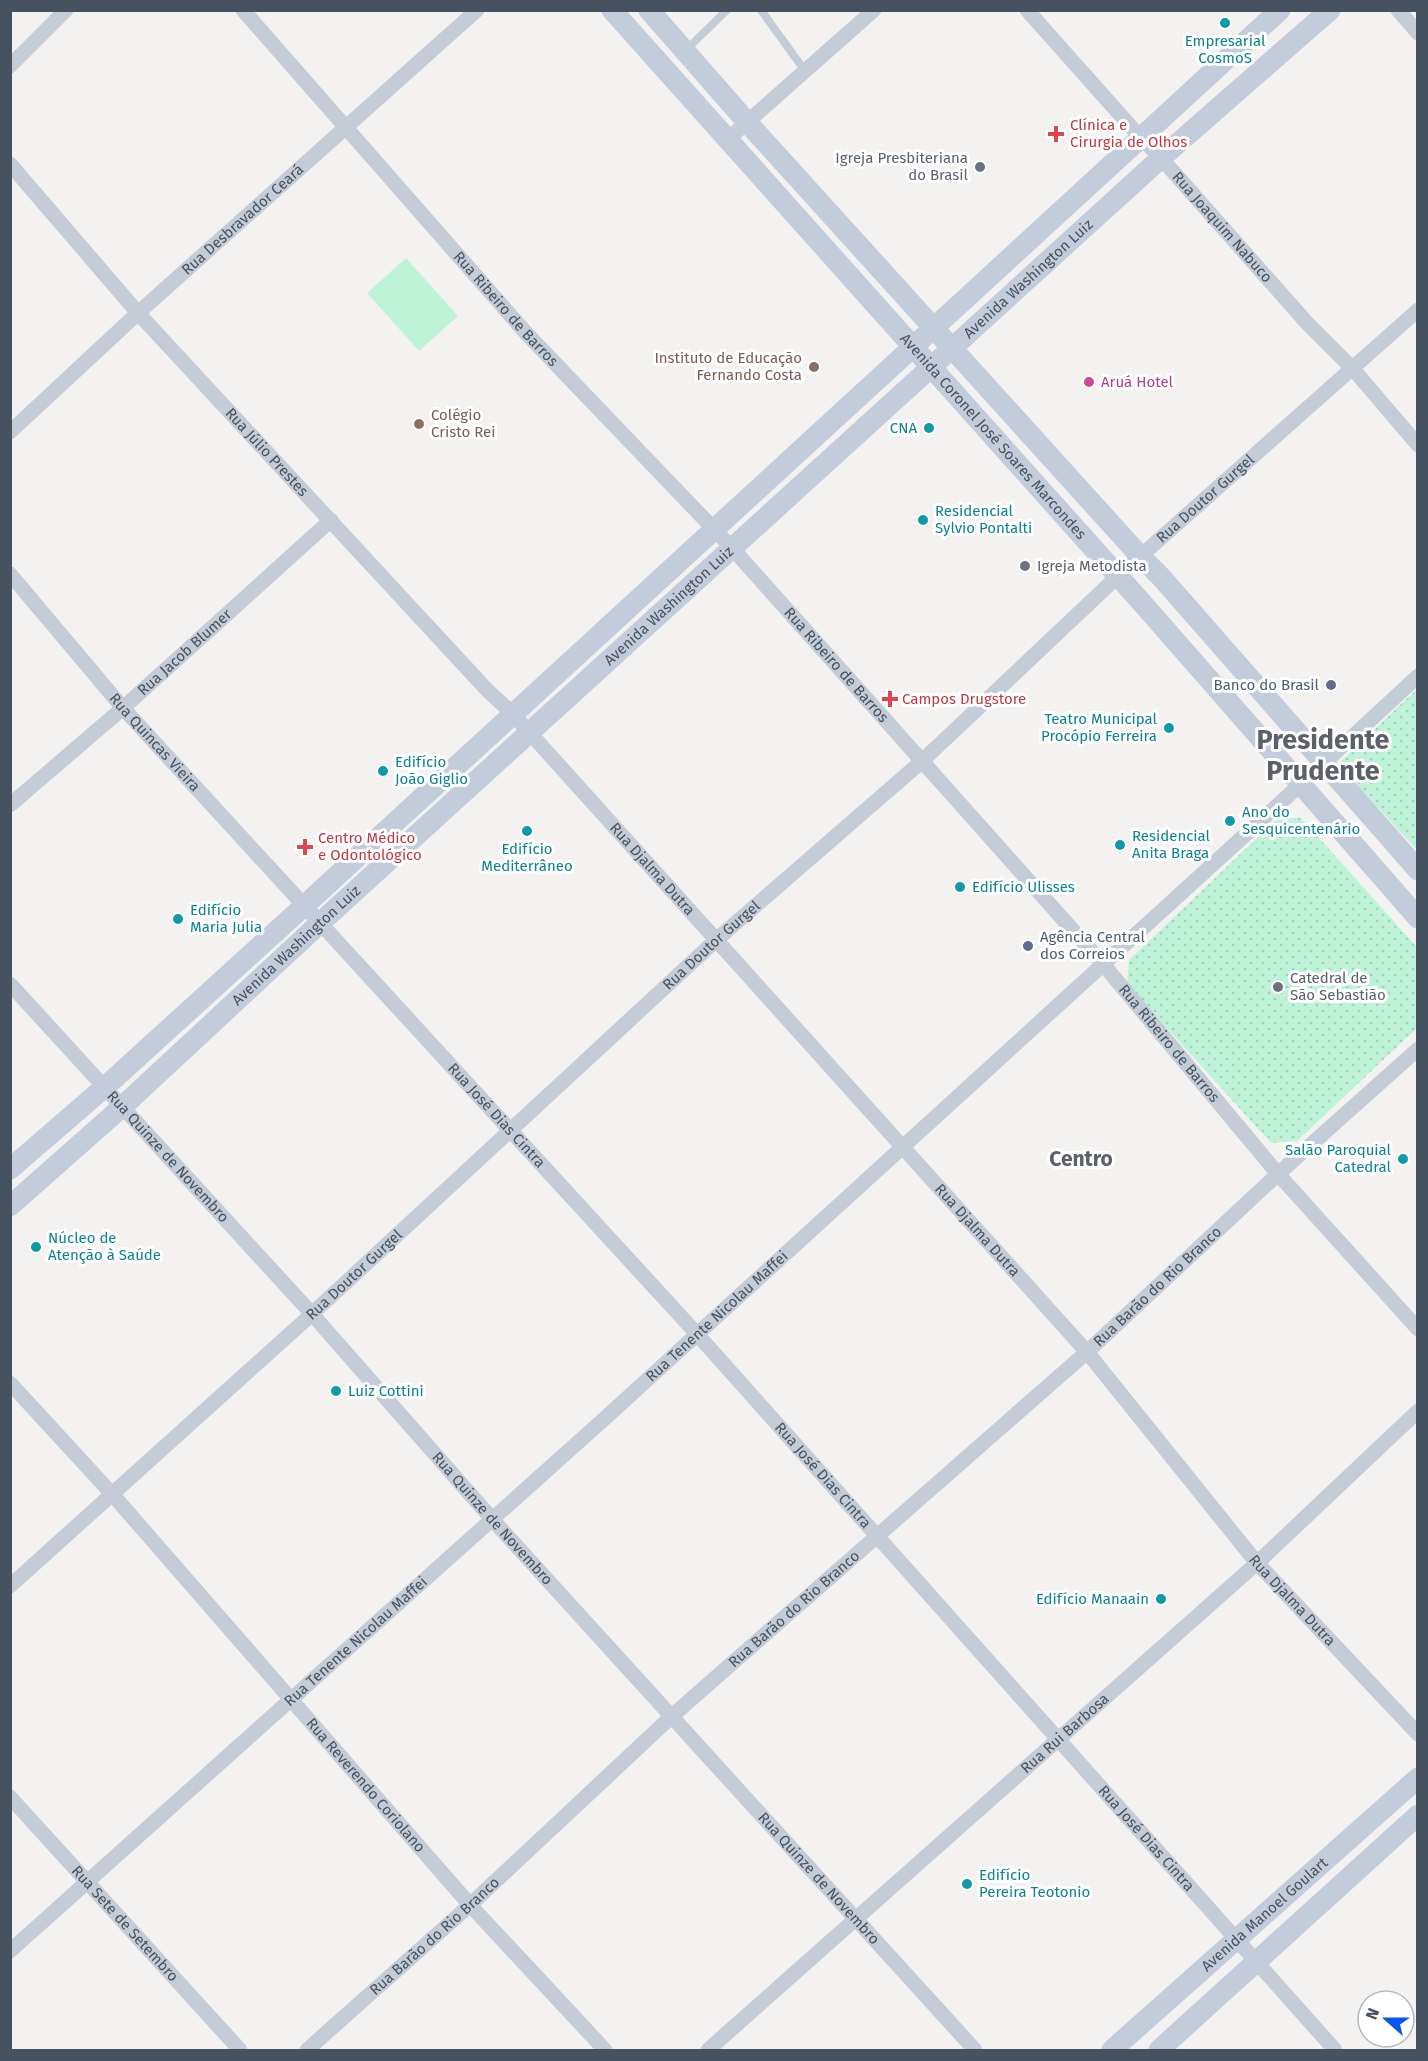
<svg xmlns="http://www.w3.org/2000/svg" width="1428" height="2061" font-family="'Fira Sans',sans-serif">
	<defs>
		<pattern id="grass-dots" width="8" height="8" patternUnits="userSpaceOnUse" patternTransform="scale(1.5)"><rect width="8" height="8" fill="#bef3d8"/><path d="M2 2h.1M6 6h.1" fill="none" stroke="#a5d2bc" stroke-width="1.8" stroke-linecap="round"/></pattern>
	</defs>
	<rect width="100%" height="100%" fill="#f4f2f1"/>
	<!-- grass -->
	<g fill="url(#grass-dots)">
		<path d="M 1417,689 L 1417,850 L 1338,764 Z"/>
		<path d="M 1278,818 L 1301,818 L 1417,947 L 1417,1028 L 1297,1141 L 1271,1143 L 1127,984 L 1129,960 Z"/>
	</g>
	<!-- pitch -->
	<path fill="#bef3d8" d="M 406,258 L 458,316 L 419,351 L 367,293 Z"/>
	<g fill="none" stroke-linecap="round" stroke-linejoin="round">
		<!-- lane -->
		<g stroke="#c4ccd7" stroke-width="8">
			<path d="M 761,10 L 805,71"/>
			<path d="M 687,49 L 727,10"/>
		</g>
		<!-- street -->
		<g stroke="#c4ccd7" stroke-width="15">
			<path id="s1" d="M 243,10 L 526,333 L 732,548 L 1103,964 L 1278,1174 L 1418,1329"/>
			<path id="s2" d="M 1027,10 L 1140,137 L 1161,158 L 1307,323 L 1353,369 L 1418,445"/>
			<path d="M 1398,10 L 1418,33"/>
			<path d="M 10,66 L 66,10"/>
			<path d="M 727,140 L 874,10"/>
			<path id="s3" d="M 10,164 L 138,313 L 488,691 L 512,713 L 1087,1352 L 1257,1563 L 1418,1734"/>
			<path id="s4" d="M 10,432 L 138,313 L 477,10"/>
			<path id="s5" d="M 10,574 L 123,708 L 697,1334 L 1335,2050"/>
			<path id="s6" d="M 10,805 L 123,708 L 331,520"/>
			<path id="s7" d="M 10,984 L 312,1314 L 492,1519 L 975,2050"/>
			<path id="s8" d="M 10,1383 L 113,1495 L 470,1905 L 605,2050"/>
			<path id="s9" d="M 10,1586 L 302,1323 L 715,941 L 921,762 L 1117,577 L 1418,310"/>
			<path id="s10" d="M 10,1797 L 240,2050"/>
			<path id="s11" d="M 10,1951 L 603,1420 L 1324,763 L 1418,676"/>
			<path id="s12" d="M 307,2050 L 470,1905 L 672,1716 L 1087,1352 L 1278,1174 L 1418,1049"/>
			<path id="s13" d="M 708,2050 L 1257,1563 L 1418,1411"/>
		</g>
		<!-- secondary -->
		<g stroke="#c3ccdb" stroke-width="21">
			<path id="s14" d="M 612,10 L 1143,604 L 1418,918"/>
			<path d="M 649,10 L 747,122 L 1141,557 L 1161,577 L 1418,870"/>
			<path d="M 10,1169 L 106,1086 L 304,906 L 1280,10"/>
			<path id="s15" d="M 10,1206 L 122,1107 L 320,923 L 1161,158 L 1330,10"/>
			<path id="s16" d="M 1112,2050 L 1418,1778"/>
			<path d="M 1159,2050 L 1418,1815"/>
		</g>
	</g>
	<!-- markers -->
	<g fill="#0f9aa8" stroke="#fff" stroke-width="2">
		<circle cx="1225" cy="23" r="6"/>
		<circle cx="929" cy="428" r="6"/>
		<circle cx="923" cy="520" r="6"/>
		<circle cx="1169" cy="728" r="6"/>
		<circle cx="383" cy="771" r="6"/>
		<circle cx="1230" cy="821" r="6"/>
		<circle cx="527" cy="831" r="6"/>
		<circle cx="1120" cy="845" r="6"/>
		<circle cx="960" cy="887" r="6"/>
		<circle cx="178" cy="919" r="6"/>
		<circle cx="1403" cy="1159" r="6"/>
		<circle cx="36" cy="1247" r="6"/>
		<circle cx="336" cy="1391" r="6"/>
		<circle cx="1161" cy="1599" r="6"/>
		<circle cx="967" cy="1884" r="6"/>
	</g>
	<g fill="#e0444e" stroke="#fff" stroke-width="2">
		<path d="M1053 125h6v6h6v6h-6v6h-6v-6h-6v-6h6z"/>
		<path d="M887 690h6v6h6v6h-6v6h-6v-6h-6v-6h6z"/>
		<path d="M302 838h6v6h6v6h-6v6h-6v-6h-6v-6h6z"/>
	</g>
	<g fill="#6b7280" stroke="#fff" stroke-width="2">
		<circle cx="980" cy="167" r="6"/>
		<circle cx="1025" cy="566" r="6"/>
		<circle cx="1278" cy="987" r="6"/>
	</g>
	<g fill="#8d6e63" stroke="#fff" stroke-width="2">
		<circle cx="814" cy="367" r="6"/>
		<circle cx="419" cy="424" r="6"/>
	</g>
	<circle fill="#d1479c" stroke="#fff" stroke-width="2" cx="1089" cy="382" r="6"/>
	<g fill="#5c6f8a" stroke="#fff" stroke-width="2">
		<circle cx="1331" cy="685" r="6"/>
		<circle cx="1028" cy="946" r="6"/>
	</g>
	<g text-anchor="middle" stroke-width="6" stroke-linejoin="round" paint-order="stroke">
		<!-- culture labels -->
		<g font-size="15" fill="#0d838f" stroke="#fff" text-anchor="start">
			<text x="1225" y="46" text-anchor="middle">Empresarial<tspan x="1225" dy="17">CosmoS</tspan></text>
			<text x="917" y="433" text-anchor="end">CNA</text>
			<text x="935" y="516">Residencial<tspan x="935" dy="17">Sylvio Pontalti</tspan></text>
			<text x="1157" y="724" text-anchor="end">Teatro Municipal<tspan x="1157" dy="17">Procópio Ferreira</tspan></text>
			<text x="395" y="767">Edifício<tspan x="395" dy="17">João Giglio</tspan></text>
			<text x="1242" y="817">Ano do<tspan x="1242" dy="17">Sesquicentenário</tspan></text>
			<text x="1132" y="841">Residencial<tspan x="1132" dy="17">Anita Braga</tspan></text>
			<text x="527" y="854" text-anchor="middle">Edifício<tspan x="527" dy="17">Mediterrâneo</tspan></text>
			<text x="972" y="892">Edifício Ulisses</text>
			<text x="190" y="915">Edifício<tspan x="190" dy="17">Maria Julia</tspan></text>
			<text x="1391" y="1155" text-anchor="end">Salão Paroquial<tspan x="1391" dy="17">Catedral</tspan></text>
			<text x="48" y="1243">Núcleo de<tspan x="48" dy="17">Atenção à Saúde</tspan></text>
			<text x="348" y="1396">Luiz Cottini</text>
			<text x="1149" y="1604" text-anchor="end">Edifício Manaain</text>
			<text x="979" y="1880">Edifício<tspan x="979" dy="17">Pereira Teotonio</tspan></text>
		</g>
		<!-- health labels -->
		<g font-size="15" fill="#be3a42" stroke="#fff" text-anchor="start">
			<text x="1070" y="130">Clínica e<tspan x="1070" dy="17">Cirurgia de Olhos</tspan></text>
			<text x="902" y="704">Campos Drugstore</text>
			<text x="318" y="843">Centro Médico<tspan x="318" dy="17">e Odontológico</tspan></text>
		</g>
		<!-- worship labels -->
		<g font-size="15" fill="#5b616d" stroke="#fff" text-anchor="start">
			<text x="968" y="163" text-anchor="end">Igreja Presbiteriana<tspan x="968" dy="17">do Brasil</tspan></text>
			<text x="1037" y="571">Igreja Metodista</text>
			<text x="1290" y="983">Catedral de<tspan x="1290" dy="17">São Sebastião</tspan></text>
		</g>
		<!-- street labels -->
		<g font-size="15" fill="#475261" stroke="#fff">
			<text dy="5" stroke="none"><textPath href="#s4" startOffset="315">Rua Desbravador Ceará</textPath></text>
			<text dy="5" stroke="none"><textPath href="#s2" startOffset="292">Rua Joaquim Nabuco</textPath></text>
			<text dy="5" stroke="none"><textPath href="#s15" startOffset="1377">Avenida Washington Luiz</textPath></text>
			<text dy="5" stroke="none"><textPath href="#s1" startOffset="398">Rua Ribeiro de Barros</textPath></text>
			<text dy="5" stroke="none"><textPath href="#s14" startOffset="572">Avenida Coronel José Soares Marcondes</textPath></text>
			<text dy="5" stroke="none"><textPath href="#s3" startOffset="386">Rua Júlio Prestes</textPath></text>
			<text dy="5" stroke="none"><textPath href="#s9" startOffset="1616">Rua Doutor Gurgel</textPath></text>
			<text dy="5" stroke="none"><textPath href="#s15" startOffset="891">Avenida Washington Luiz</textPath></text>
			<text dy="5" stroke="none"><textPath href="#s6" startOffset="232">Rua Jacob Blumer</textPath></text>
			<text dy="5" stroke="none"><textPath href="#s1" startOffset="884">Rua Ribeiro de Barros</textPath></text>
			<text dy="5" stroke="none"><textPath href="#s5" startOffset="222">Rua Quincas Vieira</textPath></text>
			<text dy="5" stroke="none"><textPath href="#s3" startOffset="954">Rua Djalma Dutra</textPath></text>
			<text dy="5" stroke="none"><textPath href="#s9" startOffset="950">Rua Doutor Gurgel</textPath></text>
			<text dy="5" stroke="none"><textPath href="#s15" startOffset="387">Avenida Washington Luiz</textPath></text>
			<text dy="5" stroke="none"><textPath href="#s1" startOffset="1388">Rua Ribeiro de Barros</textPath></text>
			<text dy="5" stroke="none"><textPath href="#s5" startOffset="728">Rua José Dias Cintra</textPath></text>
			<text dy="5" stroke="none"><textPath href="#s7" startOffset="234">Rua Quinze de Novembro</textPath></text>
			<text dy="5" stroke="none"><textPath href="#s3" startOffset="1440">Rua Djalma Dutra</textPath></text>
			<text dy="5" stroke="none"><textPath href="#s9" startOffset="464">Rua Doutor Gurgel</textPath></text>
			<text dy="5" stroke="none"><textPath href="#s12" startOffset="1143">Rua Barão do Rio Branco</textPath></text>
			<text dy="5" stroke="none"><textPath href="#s11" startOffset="950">Rua Tenente Nicolau Maffei</textPath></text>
			<text dy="5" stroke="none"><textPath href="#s5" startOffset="1214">Rua José Dias Cintra</textPath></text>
			<text dy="5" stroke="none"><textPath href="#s7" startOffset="720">Rua Quinze de Novembro</textPath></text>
			<text dy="5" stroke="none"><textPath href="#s3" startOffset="1926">Rua Djalma Dutra</textPath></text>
			<text dy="5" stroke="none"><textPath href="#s12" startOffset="657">Rua Barão do Rio Branco</textPath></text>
			<text dy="5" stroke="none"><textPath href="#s11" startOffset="464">Rua Tenente Nicolau Maffei</textPath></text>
			<text dy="5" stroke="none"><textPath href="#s13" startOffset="477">Rua Rui Barbosa</textPath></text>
			<text dy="5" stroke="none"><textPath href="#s8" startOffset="537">Rua Reverendo Coriolano</textPath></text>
			<text dy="5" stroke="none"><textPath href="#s5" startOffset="1700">Rua José Dias Cintra</textPath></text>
			<text dy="5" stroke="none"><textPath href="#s7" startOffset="1206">Rua Quinze de Novembro</textPath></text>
			<text dy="5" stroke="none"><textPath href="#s16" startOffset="204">Avenida Manoel Goulart</textPath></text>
			<text dy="5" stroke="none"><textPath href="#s10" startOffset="171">Rua Sete de Setembro</textPath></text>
			<text dy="5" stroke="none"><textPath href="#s12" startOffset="171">Rua Barão do Rio Branco</textPath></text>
		</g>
		<!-- education labels -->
		<g font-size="15" fill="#785e54" stroke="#fff" text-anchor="end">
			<text x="802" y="363">Instituto de Educação<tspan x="802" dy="17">Fernando Costa</tspan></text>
			<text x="431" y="420" text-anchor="start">Colégio<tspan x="431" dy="17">Cristo Rei</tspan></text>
		</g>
		<!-- hotel labels -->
		<g font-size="15" fill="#b23c85" stroke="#fff" text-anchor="start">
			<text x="1101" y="387">Aruá Hotel</text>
		</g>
		<!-- service labels -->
		<g font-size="15" fill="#4e5e75" stroke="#fff" text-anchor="end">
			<text x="1319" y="690">Banco do Brasil</text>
			<text x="1040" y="942" text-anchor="start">Agência Central<tspan x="1040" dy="17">dos Correios</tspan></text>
		</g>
		<!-- district labels -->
		<g font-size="21" font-weight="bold" fill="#5d6067" stroke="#fff">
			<text x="1081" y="1166">Centro</text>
		</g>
		<!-- town labels -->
		<g font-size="27" font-weight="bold" fill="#5d6067" stroke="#fff">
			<text x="1323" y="749">Presidente<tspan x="1323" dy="31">Prudente</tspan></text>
		</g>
	</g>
	<!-- border -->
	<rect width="1428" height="2061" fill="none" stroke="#475261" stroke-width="24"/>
	<!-- north arrow -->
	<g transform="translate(1386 2019) rotate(291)"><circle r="28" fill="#ffffff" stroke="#b5bac0" stroke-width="1.5"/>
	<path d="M0-4.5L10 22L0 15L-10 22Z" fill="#0a56f5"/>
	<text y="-9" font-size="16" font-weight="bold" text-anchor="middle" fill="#475261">N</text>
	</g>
</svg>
